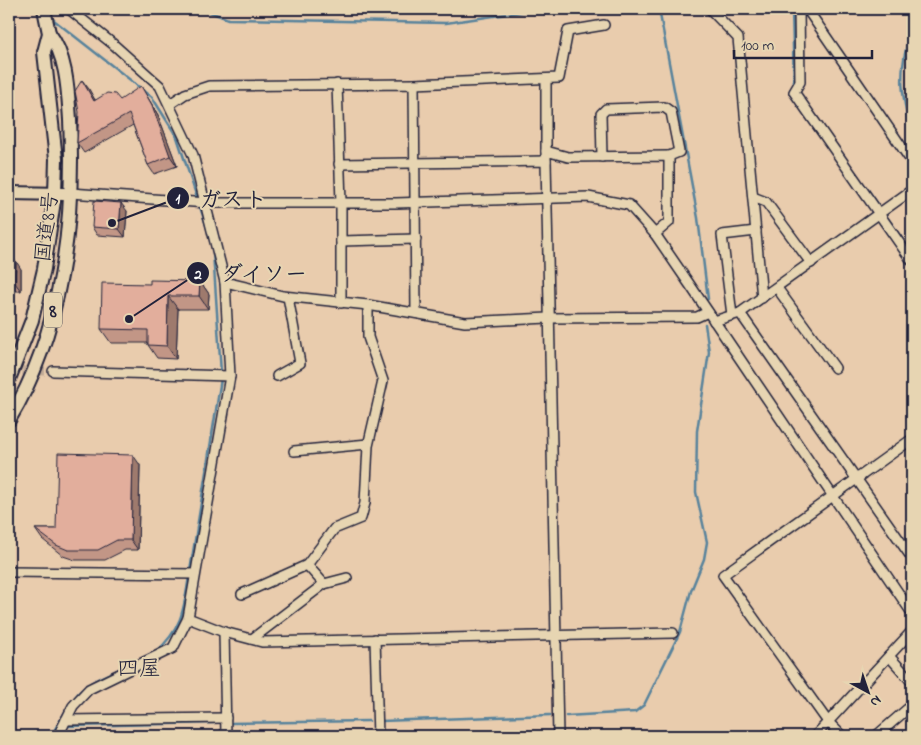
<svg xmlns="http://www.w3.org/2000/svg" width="921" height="745" font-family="'Indie Flower','Klee One',sans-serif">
	<rect width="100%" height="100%" fill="#e9ccad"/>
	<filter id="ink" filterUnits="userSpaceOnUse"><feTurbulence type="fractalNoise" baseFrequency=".02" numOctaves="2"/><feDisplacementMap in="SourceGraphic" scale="10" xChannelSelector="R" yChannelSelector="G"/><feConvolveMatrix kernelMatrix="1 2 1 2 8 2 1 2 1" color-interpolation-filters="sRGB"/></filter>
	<g filter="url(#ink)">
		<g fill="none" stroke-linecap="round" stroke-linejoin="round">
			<!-- stream -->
			<g stroke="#59839c" stroke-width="2.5">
				<path d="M 202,9 L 228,19 L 446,23 L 541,9"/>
				<path d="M 659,9 L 698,218 L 708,299"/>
				<path d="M 792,9 L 794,85"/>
				<path d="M 50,17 L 152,97 L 177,137 L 209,234"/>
				<path d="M 912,29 C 896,74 902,94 912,139"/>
				<path d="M 866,187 L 912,253"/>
				<path d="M 213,252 L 221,373"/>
				<path d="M 190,571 L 221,379"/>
				<path d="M 155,653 C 182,629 184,610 189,576"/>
				<path d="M 71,703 C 84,681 107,675 129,665"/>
				<path d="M 566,716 L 635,712 L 644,705 L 680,632 L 691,591 L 704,559 L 707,542 L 696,492 L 697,431 L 709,352 L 705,324"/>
				<path d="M 381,721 L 550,715"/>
				<path d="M 230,723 L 369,721"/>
				<path d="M 68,726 L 214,723"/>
				<path d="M 51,736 L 66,710"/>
			</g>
			<!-- minor-tunnel -->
			<path stroke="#c1aa96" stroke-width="9" stroke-dasharray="9 4.5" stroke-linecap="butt" d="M 9,371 L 53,371"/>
			<!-- minor casing -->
			<g stroke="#22223b" stroke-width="12">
				<g id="minor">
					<path d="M 710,9 L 738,38 L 762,298"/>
					<path d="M 799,9 L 800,82 L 794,92 L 912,261"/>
					<path d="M 807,9 L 912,162"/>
					<path d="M 337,84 L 341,203 L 341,303"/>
					<path d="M 414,84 L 559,78 L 568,31 L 604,25"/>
					<path d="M 170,104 L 185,94 L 209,86 L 414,84 L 416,313"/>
					<path d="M 546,151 L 546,79"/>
					<path d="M 602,157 L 601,114 L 606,109 L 664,107 L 671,112 L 679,152 L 669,156"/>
					<path d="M 546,161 L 546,151 L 568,157 L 669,156 L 669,222 L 655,234"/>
					<path d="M 339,164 L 546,161 L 558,736"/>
					<path d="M 71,193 L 207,203 L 396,203 L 588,197 L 629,205 L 655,234 L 690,285 L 912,613"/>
					<path d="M 753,197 L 766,202 L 811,263"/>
					<path d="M 341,241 L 416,239"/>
					<path d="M 225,282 L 283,296 L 368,305 L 465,322 L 548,318 L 697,317 L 708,312"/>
					<path d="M 777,288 L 835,368"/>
					<path d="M 740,313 L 912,558"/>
					<path d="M 732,315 L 722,235 L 756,231"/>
					<path d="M 714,321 L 740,313 L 912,190"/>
					<path d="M 53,371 L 230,376"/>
					<path d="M 277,376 L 300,363 L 288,297"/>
					<path d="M 294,451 L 368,444"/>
					<path d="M 9,572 L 194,574"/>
					<path d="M 324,584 L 307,565 L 334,529 L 361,518 L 365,503 L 368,446 L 383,381 L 368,337 L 368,305"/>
					<path d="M 242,594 L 307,565"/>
					<path d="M 188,618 L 224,632 L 262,642 L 673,633"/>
					<path d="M 224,632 L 226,736"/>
					<path d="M 252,639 L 324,584 L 347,578"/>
					<path d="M 375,639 L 378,736"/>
					<path d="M 889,656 L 912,682"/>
					<path d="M 66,720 L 226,718"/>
					<path d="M 58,736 L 73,706 L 89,689 L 173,648 L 188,618 L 230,376 L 225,282 L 193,155 L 160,86 L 113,44 L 69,9"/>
					<path d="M 815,736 L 912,631"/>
					<path d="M 842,736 L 828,722 L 723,575 L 912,439"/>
					<path d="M 876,736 L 912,705"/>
				</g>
			</g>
			<!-- highway casing -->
			<g stroke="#22223b" stroke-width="16">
				<g id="highway">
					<path d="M 9,193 L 64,194"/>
					<path d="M 9,379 L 32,320 L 44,269 L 55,194 L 56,159 L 44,52 L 49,33 L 44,9"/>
					<path d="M 9,420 C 62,333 75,220 70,120 C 68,92 67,56 49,33"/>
				</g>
			</g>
			<!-- minor -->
			<use href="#minor" stroke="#e7d5b2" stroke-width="9"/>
			<!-- highway -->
			<use href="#highway" stroke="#e7d5b2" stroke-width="12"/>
		</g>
		<!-- wall -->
		<g fill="#c29686" stroke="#22223b">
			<path d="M 82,80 L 95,100 L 120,100 L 147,96 L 158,115 L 177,166 L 154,174 L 148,165 L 133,125 L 84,153 L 77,143 Z"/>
			<path d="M 127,211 L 125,237 L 97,235 L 92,227 Z"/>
			<path d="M 9,261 L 21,269 L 21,291 L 9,291 Z"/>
			<path d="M 200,281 L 209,294 L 208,309 L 178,309 L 176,359 L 157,358 L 148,345 L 148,343 L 111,343 L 101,329 L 150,284 Z"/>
			<path d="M 140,465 L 138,550 L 125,550 L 105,560 L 75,560 L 63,556 L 42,539 L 35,529 L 56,529 Z"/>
		</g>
		<!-- shaded-wall -->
		<g fill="#9e7a6d" stroke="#22223b">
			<path d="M 82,80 L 89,89 L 101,111 L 94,101 Z"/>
			<path d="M 141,86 L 158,115 L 177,166 L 170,156 Z"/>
			<path d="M 121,203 L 127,211 L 125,237 L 119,229 Z"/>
			<path d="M 16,261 L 21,269 L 21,291 L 15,283 Z"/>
			<path d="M 200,281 L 209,294 L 208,309 L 199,296 Z"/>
			<path d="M 168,296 L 178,309 L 176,359 L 167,346 Z"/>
			<path d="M 133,455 L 140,465 L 138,550 L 131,540 Z"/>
		</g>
		<!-- building -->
		<g fill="#e2ae9c" stroke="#22223b">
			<path d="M 82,80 L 94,101 L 107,93 L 115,94 L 120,100 L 141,86 L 152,105 L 170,156 L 148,165 L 129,114 L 77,143 L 79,112 L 75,91 Z"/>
			<path d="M 94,201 L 121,203 L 119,229 L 92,227 Z"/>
			<path d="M 9,261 L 16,261 L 15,283 L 9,283 Z"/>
			<path d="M 150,280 L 200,281 L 199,296 L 168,296 L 167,346 L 148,345 L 148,330 L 101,329 L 102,283 L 150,284 Z"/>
			<path d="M 58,453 L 133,455 L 131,540 L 117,540 L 98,550 L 68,550 L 56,545 L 35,529 L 56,529 Z"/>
		</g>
	</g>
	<g text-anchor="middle" stroke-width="4" stroke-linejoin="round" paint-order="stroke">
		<!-- shield labels -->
		<rect fill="#e7d5b2" stroke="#5d585f" stroke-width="1" x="44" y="292.5" width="18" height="35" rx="4"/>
		<g font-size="20" font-weight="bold" fill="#22223b">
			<text x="53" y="317">8</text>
		</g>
		<!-- street labels -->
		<g font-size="21" fill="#22223b" stroke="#e7d5b2">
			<text transform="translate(46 227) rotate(-83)" y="7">国道8号</text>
		</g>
		<!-- neighbourhood labels -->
		<g font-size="22" fill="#22223b" stroke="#e7d5b2">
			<text x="139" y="675">四屋</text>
		</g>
	</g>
	<!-- callouts -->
	<path fill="none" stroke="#22223b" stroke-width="2" d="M112 223L178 198M129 319L198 273"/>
	<g fill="#22223b" stroke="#e7d5b2" stroke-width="2">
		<circle cx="112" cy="223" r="5"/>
		<circle cx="129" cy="319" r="5"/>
		<circle cx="178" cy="198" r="12"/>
		<circle cx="198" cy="273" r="12"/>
	</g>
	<g font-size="15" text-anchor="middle" font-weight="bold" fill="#fff">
		<text x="178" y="203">1</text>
		<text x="198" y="279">2</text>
	</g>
	<g font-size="22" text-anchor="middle" font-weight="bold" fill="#22223b" stroke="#e7d5b2" stroke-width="4" stroke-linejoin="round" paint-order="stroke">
		<text x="233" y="206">ガスト</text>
		<text x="264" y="281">ダイソー</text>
	</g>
	<!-- margin -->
	<rect width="921" height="745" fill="none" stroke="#e7d5b2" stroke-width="30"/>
	<rect x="15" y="15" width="891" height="715" fill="none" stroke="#22223b" stroke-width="2" filter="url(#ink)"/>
	<!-- north arrow -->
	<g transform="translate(868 692) rotate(140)" stroke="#e7d5b2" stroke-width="4" paint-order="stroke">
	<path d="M0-4L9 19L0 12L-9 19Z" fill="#22223b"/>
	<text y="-8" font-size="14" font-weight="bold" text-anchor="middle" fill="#22223b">N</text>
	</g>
	<!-- scale -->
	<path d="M734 50v8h138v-8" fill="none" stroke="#22223b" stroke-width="2.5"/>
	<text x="741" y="50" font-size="15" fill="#22223b" stroke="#e7d5b2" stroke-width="4" paint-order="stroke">100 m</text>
</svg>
